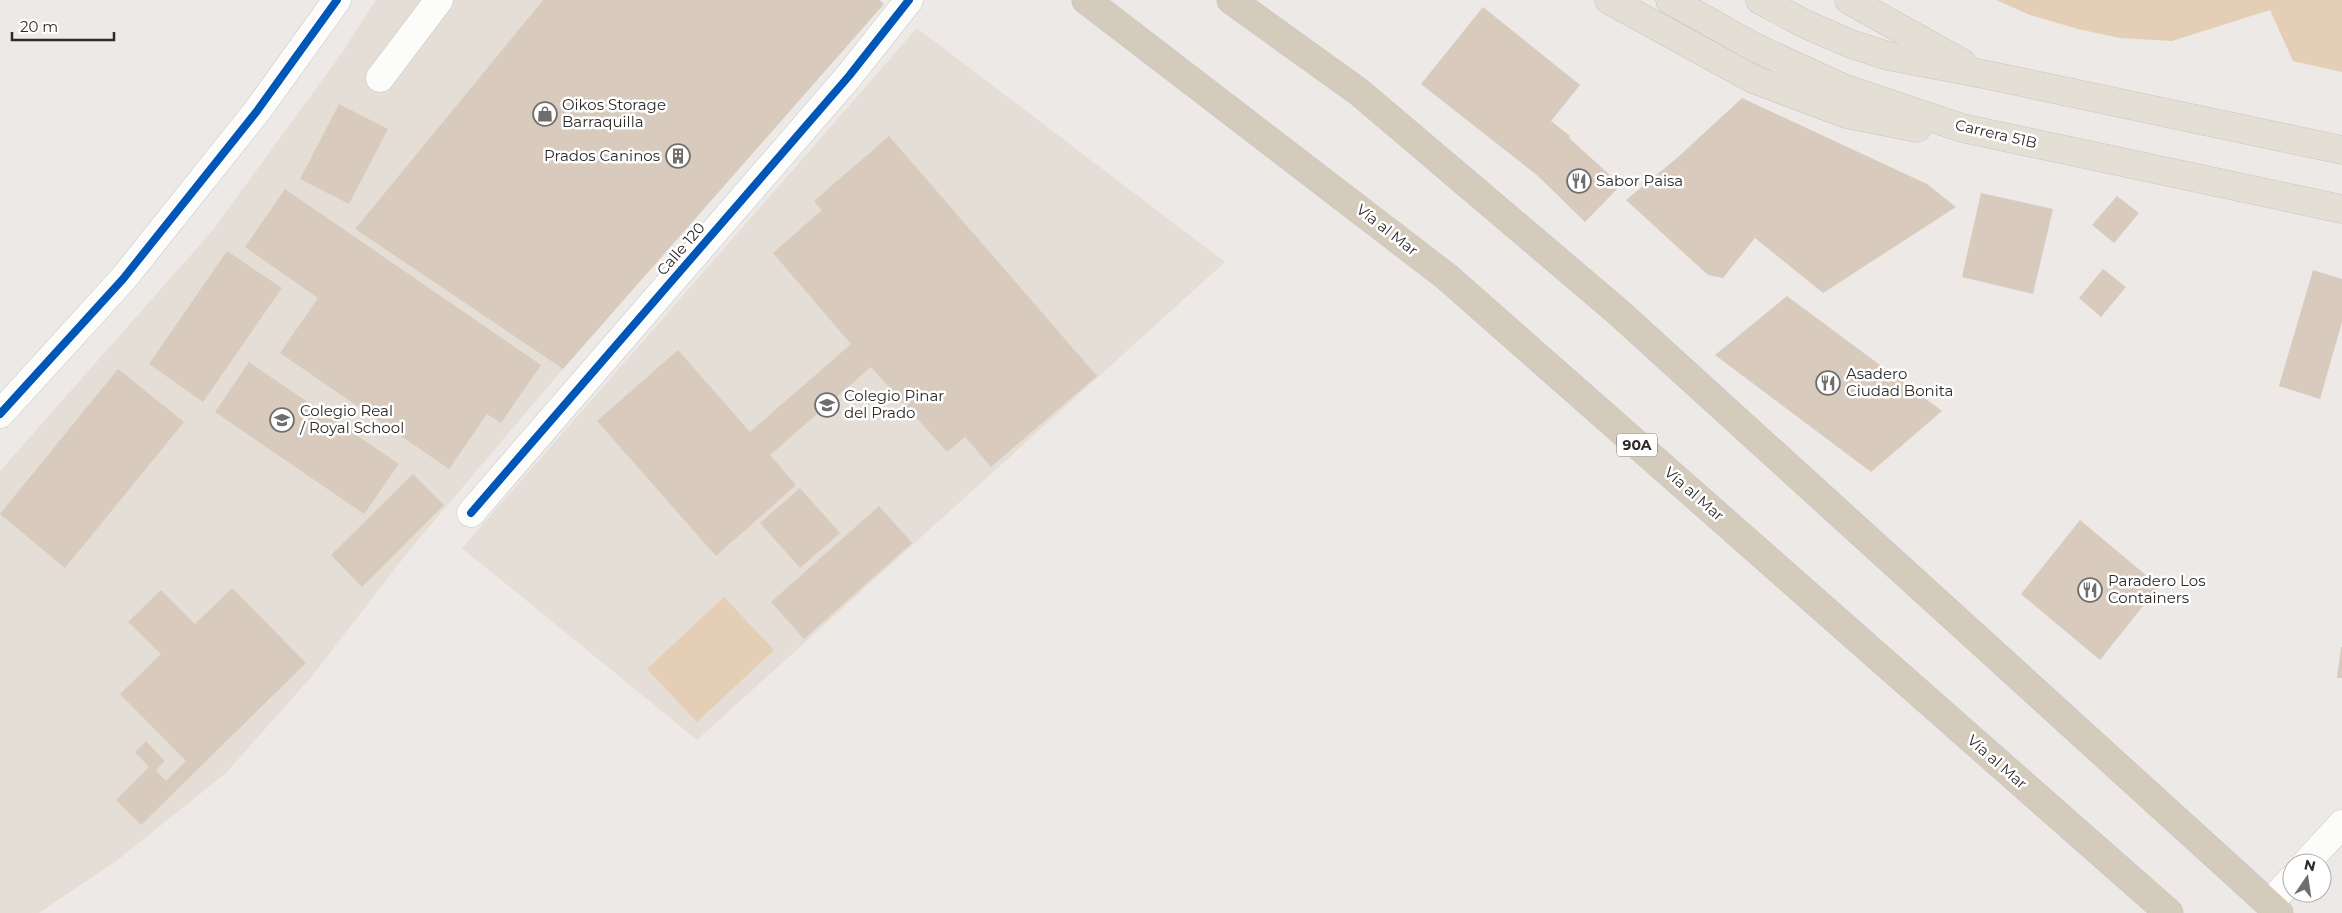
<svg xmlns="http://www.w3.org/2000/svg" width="2342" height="913" font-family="Montserrat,sans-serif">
	<rect width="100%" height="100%" fill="#ece9e7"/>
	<!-- built -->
	<g fill="#e5ded6">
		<path d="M 376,0 L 543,0 L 355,229 L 563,369 L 412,547 L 312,676 L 226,773 L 119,859 L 39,913 L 0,913 L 0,471 L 212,231 L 339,57 Z"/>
		<path d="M 917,28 L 1225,262 L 697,740 L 462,548 Z"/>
	</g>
	<!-- green -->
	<g fill="#e4ceb5">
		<path d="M 1996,0 L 2342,0 L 2342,72 L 2293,61 L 2270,10 L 2172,41 L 2120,38 L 2078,29 L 2030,15 Z"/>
		<path d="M 724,597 L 774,650 L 697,722 L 647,669 Z"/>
	</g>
	<!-- building -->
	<g fill="#d8cbbd">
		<path d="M 543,0 L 879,0 L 884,4 L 563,369 L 355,229 Z"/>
		<path d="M 1483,7 L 1580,85 L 1551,121 L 1570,136 L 1569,138 L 1621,185 L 1585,222 L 1538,176 L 1421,84 Z"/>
		<path d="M 1742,98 L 1927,184 L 1956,207 L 1823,293 L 1755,238 L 1723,278 L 1708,275 L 1626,200 L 1677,158 Z"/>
		<path d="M 339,104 L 388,129 L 349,204 L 300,179 Z"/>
		<path d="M 889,136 L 1097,376 L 991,467 L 965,437 L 947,452 L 871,367 L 770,455 L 796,485 L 716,556 L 597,421 L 678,350 L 750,432 L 851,344 L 773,253 L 822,210 L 814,201 Z"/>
		<path d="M 285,189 L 541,365 L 501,423 L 487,414 L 449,469 L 280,353 L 318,298 L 245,247 Z"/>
		<path d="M 1981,193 L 2053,209 L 2033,294 L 1962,277 Z"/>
		<path d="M 2117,196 L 2139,213 L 2114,243 L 2092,225 Z"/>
		<path d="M 227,251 L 282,288 L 203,402 L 149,364 Z"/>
		<path d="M 2103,269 L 2126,287 L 2101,317 L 2079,298 Z"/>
		<path d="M 2313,270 L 2342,279 L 2342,322 L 2320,399 L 2279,386 Z"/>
		<path d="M 1787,296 L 1942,411 L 1871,472 L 1715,355 Z"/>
		<path d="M 249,362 L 399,464 L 364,514 L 215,412 Z"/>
		<path d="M 118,369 L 184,422 L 65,568 L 0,514 Z"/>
		<path d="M 413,474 L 444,505 L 362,587 L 331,555 Z"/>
		<path d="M 800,488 L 840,533 L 800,568 L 760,523 Z"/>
		<path d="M 879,506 L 912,543 L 804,639 L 771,602 Z"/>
		<path d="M 2080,520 L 2159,586 L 2100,660 L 2021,594 Z"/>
		<path d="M 232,588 L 306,663 L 141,825 L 116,800 L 149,767 L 135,752 L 146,741 L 165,761 L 156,770 L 166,781 L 186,761 L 120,694 L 161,654 L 128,622 L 161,590 L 195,624 Z"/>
		<path d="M 2341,647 L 2342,647 L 2342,678 L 2337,678 Z"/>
	</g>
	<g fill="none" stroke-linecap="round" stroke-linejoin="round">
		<!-- minor casing -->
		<g stroke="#c8c6c4" stroke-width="29">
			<g id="minor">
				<path d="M 380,78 L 439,0"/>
				<path d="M 0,414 L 123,279 L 257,111 L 337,0"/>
				<path d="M 471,513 L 849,76 L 909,0"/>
				<path d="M 2306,863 L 2342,824"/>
				<path d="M 2269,904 L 2292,879"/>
			</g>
		</g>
		<!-- major casing -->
		<g stroke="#c6c5c3" stroke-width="29">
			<g id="major">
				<path d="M 1609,0 L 1753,79 L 1846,114 L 1917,128"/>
				<path d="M 1670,0 L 1754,47 L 1843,88 L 1962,128 L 2342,209"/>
				<path d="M 1760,0 L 1805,24 L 1851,44 L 1888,56 L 1983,74 L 2342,150"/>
				<path d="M 1849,0 L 1962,63"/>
			</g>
		</g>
		<!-- highway casing -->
		<g stroke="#c6c5c3" stroke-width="29">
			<g id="highway">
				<path d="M 1086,0 L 1447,277 L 2169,913"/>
				<path d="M 1231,0 L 1359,92 L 1617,311 L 2279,913"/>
			</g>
		</g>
		<!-- minor -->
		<use href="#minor" stroke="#fcfcfb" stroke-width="28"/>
		<!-- major -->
		<use href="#major" stroke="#e4dfd5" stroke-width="28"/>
		<!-- highway -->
		<use href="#highway" stroke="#d4cbbc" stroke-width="28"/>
		<!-- cycleway casing -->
		<g stroke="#fff" stroke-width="11">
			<g id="cycleway">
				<path d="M 0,414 L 123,279 L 257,111 L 337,0"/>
				<path d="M 471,513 L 849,76 L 909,0"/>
			</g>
		</g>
		<!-- cycleway -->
		<use href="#cycleway" stroke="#0057b8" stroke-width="8"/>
	</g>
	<!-- icons -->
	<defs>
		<g id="shop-ring" transform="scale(1.25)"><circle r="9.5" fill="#fff" stroke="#706e6c" stroke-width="1.5"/><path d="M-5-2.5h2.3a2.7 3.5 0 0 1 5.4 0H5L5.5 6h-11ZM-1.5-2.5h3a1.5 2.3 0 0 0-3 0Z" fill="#706e6c"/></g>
		<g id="building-ring" transform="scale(1.25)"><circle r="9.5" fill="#fff" stroke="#706e6c" stroke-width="1.5"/><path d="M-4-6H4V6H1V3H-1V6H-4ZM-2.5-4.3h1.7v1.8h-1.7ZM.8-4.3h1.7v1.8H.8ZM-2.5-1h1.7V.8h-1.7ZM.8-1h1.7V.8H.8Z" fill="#706e6c"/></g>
		<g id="restaurant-ring" transform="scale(1.25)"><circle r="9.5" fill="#fff" stroke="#706e6c" stroke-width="1.5"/><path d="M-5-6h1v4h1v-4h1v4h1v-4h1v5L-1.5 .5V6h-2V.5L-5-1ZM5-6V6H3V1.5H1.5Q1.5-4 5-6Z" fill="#706e6c"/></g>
		<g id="school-ring" transform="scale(1.25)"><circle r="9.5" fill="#fff" stroke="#706e6c" stroke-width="1.5"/><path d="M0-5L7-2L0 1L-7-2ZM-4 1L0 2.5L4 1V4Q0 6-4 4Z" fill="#706e6c"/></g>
	</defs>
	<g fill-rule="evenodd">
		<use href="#shop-ring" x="545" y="114"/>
		<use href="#building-ring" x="678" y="156"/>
		<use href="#restaurant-ring" x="1579" y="181"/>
		<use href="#restaurant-ring" x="1828" y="383"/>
		<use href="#school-ring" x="827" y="405"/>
		<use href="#school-ring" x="282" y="420"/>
		<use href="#restaurant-ring" x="2090" y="590"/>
	</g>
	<g text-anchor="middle" stroke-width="5" stroke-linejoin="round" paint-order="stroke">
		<!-- shield labels -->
		<rect fill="#fff" stroke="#6c6b69" stroke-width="1" x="1617" y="433.5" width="40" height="23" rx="4"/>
		<g font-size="14" font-weight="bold" fill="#2d2b29">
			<text x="1637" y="450">90A</text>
		</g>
		<!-- poi labels -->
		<g font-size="15" fill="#2d2b29" stroke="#fff" text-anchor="start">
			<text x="562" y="110">Oikos Storage<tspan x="562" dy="17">Barraquilla</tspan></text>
			<text x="660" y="161" text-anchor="end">Prados Caninos</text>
			<text x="1596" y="186">Sabor Paisa</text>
			<text x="1846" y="379">Asadero<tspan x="1846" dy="17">Ciudad Bonita</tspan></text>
			<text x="844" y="401">Colegio Pinar<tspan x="844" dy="17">del Prado</tspan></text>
			<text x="300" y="416">Colegio Real<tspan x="300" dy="17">/ Royal School</tspan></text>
			<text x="2108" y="586">Paradero Los<tspan x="2108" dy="17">Containers</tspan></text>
		</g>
		<!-- street labels -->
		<g font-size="15" fill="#2d2b29" stroke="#fff">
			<text transform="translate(1996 134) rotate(13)" y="5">Carrera 51B</text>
			<text transform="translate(1387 230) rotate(38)" y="5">Vía al Mar</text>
			<text transform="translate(681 249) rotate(-49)" y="5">Calle 120</text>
			<text transform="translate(1694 494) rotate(41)" y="5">Vía al Mar</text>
			<text transform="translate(1997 762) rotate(41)" y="5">Vía al Mar</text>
		</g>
	</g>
	<!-- north arrow -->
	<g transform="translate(2307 878) rotate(13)"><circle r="24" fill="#ffffff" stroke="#abaaa9"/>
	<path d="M0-4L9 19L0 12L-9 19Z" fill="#706e6c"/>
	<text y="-8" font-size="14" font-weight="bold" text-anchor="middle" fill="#2d2b29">N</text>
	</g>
	<!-- scale -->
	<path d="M12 32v8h102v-8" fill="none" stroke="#2d2b29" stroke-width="2.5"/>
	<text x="20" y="32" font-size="15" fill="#2d2b29" stroke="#ffffff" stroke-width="4" paint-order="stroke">20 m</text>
</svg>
